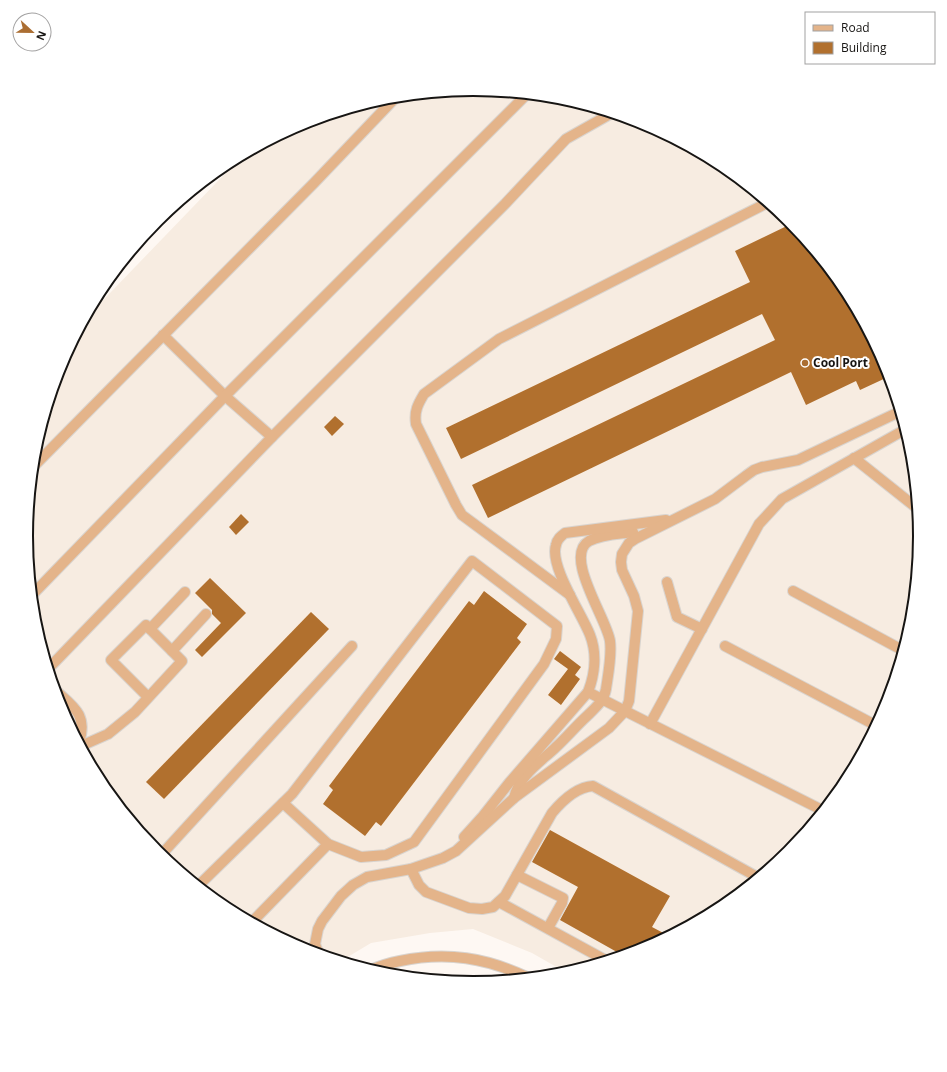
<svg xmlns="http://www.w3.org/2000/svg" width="947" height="1072" font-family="'Open Sans',sans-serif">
	<rect width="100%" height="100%" fill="#fef8f3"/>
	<!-- built -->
	<g fill="#f7ece1">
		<path d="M 474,89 L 561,97 L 645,123 L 722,164 L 790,220 L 846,288 L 887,365 L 912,449 L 921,536 L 912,624 L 887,707 L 845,785 L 790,853 L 722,908 L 645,950 L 567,973 L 532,953 L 473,929 L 430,933 L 371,943 L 341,961 L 302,949 L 225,908 L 157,852 L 101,784 L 60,707 L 35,623 L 26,536 L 35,448 L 60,365 L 83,321 L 244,154 L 302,122 L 386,97 Z"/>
		<path d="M 435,974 L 466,976 L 492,982 L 473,983 L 415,978 Z"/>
	</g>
	<!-- building -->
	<g fill="#b1702e">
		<path d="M 793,223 L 846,288 L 880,351 L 877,353 L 888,377 L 860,390 L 856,381 L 806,405 L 791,372 L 488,518 L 472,485 L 775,340 L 762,314 L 461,459 L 446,428 L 750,282 L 735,251 Z"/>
		<path d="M 335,416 L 344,424 L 332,436 L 324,427 Z"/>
		<path d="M 241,514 L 249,522 L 236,535 L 229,527 Z"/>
		<path d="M 210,578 L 246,613 L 202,657 L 195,650 L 221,623 L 212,614 L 212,610 L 195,593 Z"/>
		<path d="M 484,591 L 527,624 L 517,638 L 521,642 L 381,826 L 376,822 L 365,836 L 323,804 L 333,790 L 329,786 L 469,601 L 474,605 Z"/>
		<path d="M 311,612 L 329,629 L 164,799 L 146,782 Z"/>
		<path d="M 560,651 L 581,667 L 575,675 L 580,679 L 561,705 L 548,695 L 568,669 L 554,659 Z"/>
		<path d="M 550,830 L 670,896 L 652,927 L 669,936 L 645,950 L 624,956 L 560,920 L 578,887 L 532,862 Z"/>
	</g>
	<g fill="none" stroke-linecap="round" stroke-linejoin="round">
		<!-- minor casing -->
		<g stroke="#d9d4cf" stroke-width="12">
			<g id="minor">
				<path d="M 163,335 L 225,396 L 272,437"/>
				<path d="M 854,458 L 918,509"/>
				<path d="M 33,467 L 314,183 L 397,96"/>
				<path d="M 667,582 L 677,617 L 702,629"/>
				<path d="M 793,591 L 904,651"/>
				<path d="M 32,595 L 225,396 L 527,94"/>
				<path d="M 570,595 L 462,515 L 456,505 L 416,424 C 414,411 418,404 424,394 L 499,339 L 769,202"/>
				<path d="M 150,629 L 185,592"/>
				<path d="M 725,646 L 877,726"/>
				<path d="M 48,669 L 272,437 L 505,204 L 566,139 L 612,113"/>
				<path d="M 55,690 C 74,707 88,715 79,743"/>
				<path d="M 588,692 L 631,714 L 824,811"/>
				<path d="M 148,697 L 111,660 L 146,625 L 172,651"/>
				<path d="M 650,724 L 759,524 L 782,499 L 906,429"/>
				<path d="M 81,746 L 108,734 L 135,712 L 182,661 L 172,651 L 206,614"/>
				<path d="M 514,798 C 519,776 539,763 555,748 C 566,738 576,726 587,716 C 595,708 604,701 606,689 C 608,675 612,656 610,641 C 607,619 563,556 589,541 C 602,534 619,534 633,532"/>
				<path d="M 464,837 L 483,816 L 509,783 L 588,692 C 595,674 597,653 590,635 C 582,614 549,566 556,545 C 557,539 561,536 565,533 L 666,520"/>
				<path d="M 161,855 L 352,646"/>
				<path d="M 411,869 L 419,885 L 426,892 L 469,908 L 482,909 L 493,907 L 505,896 L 552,813 C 562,801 577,787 593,786 L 759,878"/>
				<path d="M 517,875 L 563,898 L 562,903 L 548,928"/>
				<path d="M 198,886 L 292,794 L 472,561 L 557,626 L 556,639 L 544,664 L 414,842 L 386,855 L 361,857 L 328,844"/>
				<path d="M 499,902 L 607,961"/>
				<path d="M 252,922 L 328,844 L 283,803"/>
				<path d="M 319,955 L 315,944 L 318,929 L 322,921 L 341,896 L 353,885 L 367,877 L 411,869 L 443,858 L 456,851 L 514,798 L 609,728 L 625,711 L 629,701 L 638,611 L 634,596 L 622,570 L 621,562 L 622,554 L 629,543 L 635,539 L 715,499 L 747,475 L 754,470 L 762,467 L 798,460 L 901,411"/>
				<path d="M 371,970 C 380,966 390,963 400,961 C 447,951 487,958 529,978"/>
			</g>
		</g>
		<!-- minor -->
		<use href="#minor" stroke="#e4b48a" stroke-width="10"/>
	</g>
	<!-- markers -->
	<circle fill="#ab6e32" stroke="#fff" stroke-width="1.5" cx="805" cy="363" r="4"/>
	<g text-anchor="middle" stroke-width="4" stroke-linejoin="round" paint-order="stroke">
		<!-- poi labels -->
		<g font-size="12" font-weight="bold" fill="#171513" stroke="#fff" text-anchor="start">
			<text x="813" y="367">Cool Port</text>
		</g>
	</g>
	<!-- crop -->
	<path d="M0 0H947V1072H0ZM33 536a440 440 0 1 1 880 0a440 440 0 1 1-880 0Z" fill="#fff" fill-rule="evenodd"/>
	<path fill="none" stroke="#171513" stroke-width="2" d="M33 536a440 440 0 1 1 880 0a440 440 0 1 1-880 0Z"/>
	<!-- legend -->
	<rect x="805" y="12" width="130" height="52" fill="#ffffff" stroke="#a2a1a1"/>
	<rect x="813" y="25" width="20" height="6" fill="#e4b48a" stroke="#a2a1a1"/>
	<text x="841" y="32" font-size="12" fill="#171513">Road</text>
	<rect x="813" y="42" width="20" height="12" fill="#b1702e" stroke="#a2a1a1"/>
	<text x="841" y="52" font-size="12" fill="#171513">Building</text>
	<!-- north arrow -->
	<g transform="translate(32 32) rotate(112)"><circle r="19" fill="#ffffff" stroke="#a2a1a1"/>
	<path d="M0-3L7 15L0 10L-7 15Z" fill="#ab6e32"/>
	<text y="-6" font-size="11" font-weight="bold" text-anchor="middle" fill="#171513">N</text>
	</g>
</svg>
